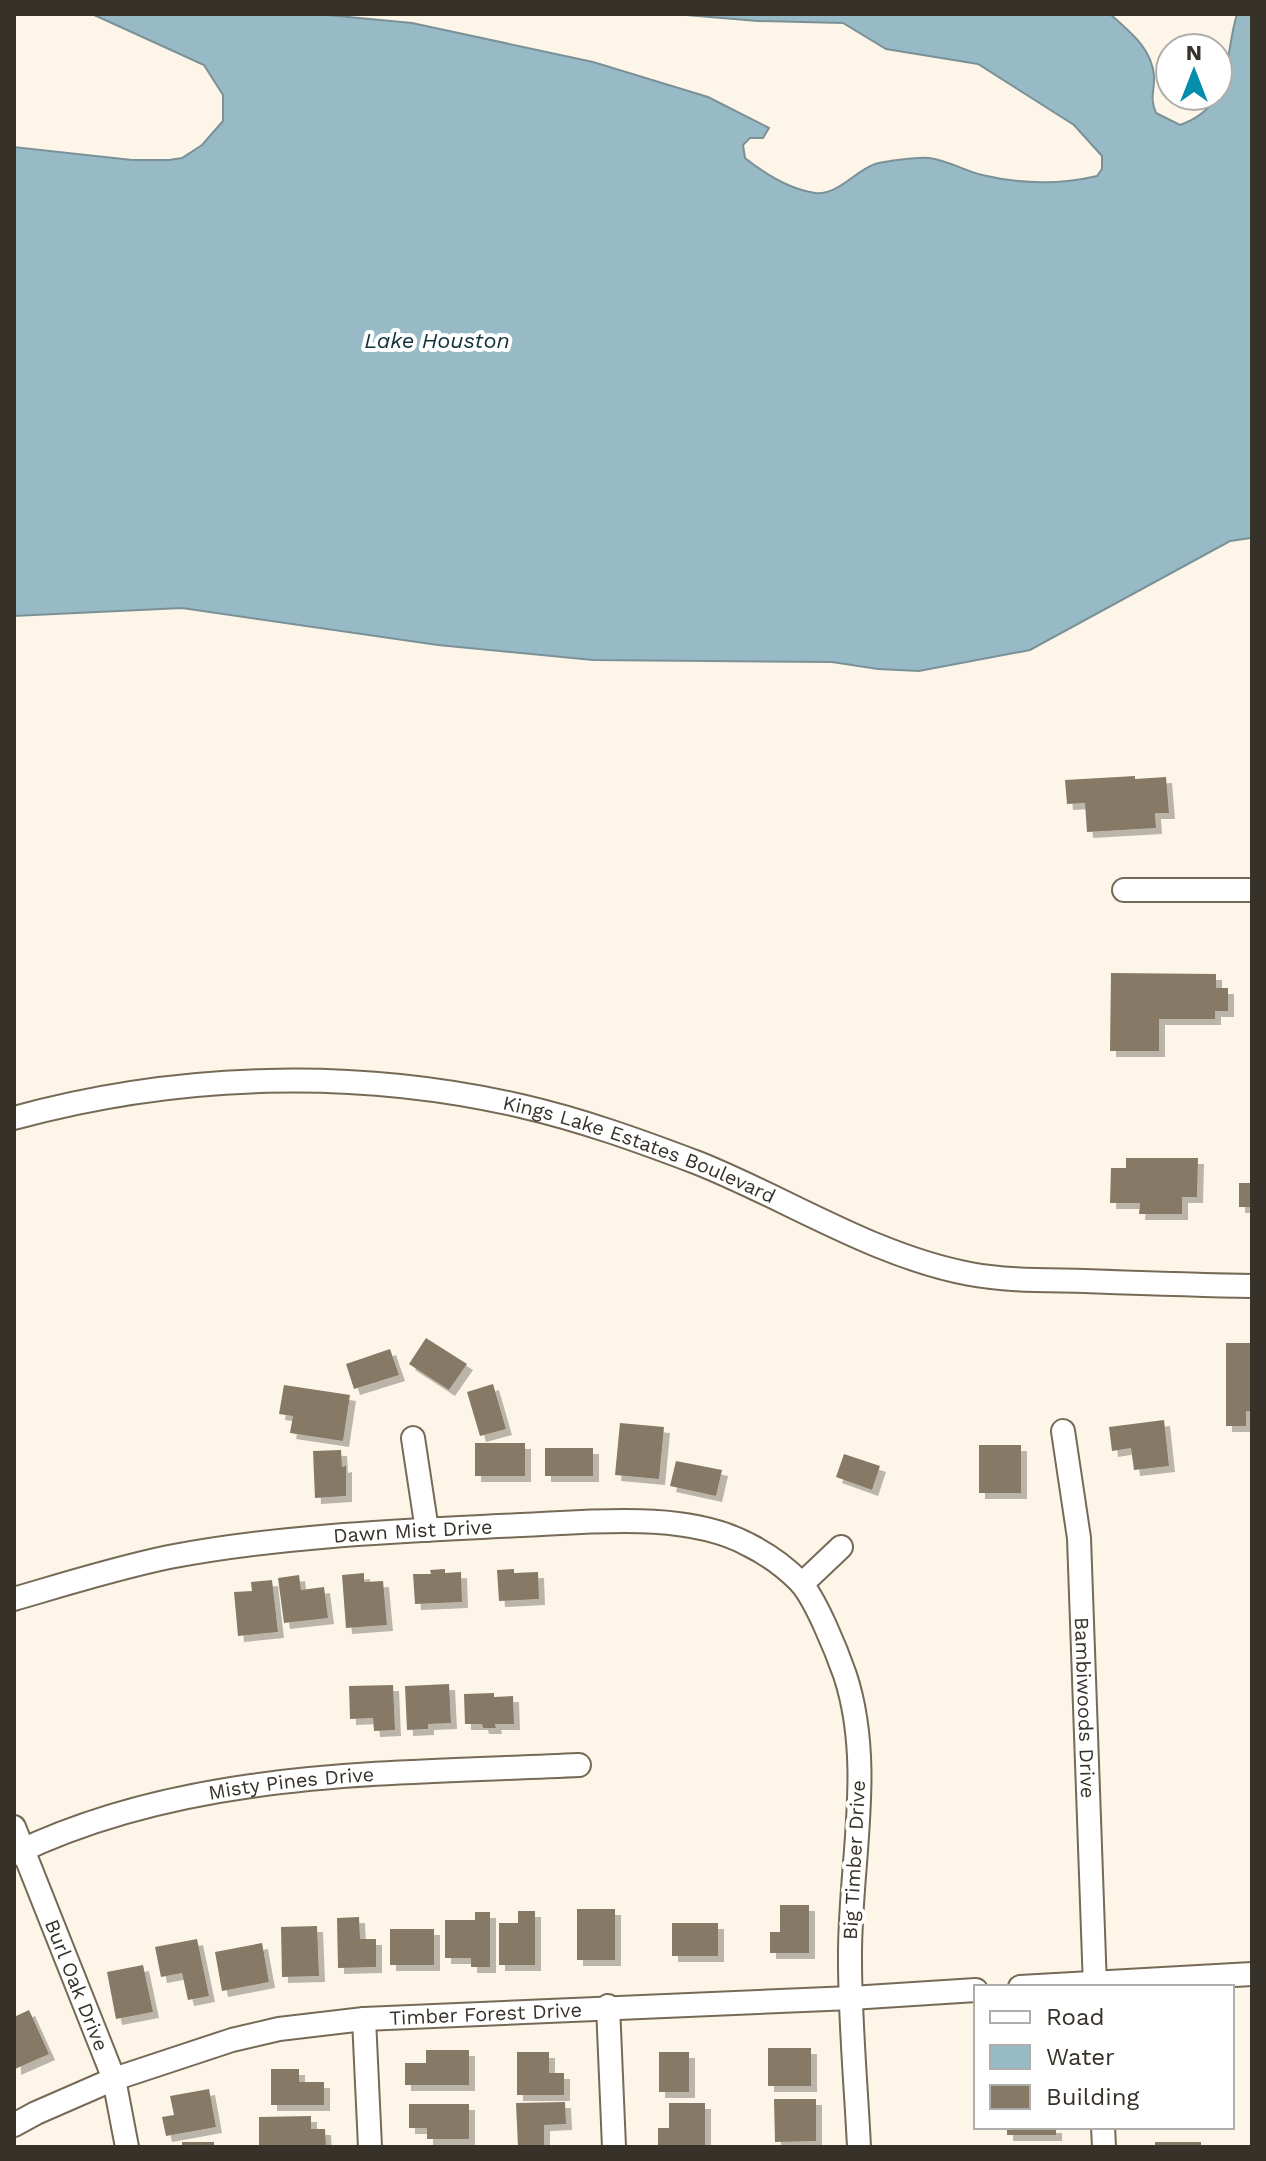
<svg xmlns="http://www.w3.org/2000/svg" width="1266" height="2161" font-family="'Work Sans',sans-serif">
	<defs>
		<filter id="shadow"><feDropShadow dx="6" dy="6" stdDeviation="0" flood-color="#0004"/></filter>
	</defs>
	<rect width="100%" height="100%" fill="#fdf5e7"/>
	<!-- water -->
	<path fill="#97bac6" stroke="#7a9197" stroke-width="2" d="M 92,14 L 317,14 L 412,23 L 593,62 L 708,97 L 769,128 L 763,138 L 750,138 L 743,145 L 745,158 C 765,174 789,189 815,193 C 837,196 855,171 875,164 C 886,161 917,157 929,158 C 947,160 965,171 982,175 C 1020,184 1059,185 1097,176 L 1102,169 L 1102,156 L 1074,125 L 978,64 L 886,49 L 843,23 L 758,21 L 674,14 L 1110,14 C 1129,31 1152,48 1154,76 C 1155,92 1149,96 1156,113 L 1180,125 C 1235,105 1223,59 1237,14 L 1252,14 L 1252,538 L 1230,541 L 1030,650 L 919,671 L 878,669 L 832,662 L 593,660 L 438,645 L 182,608 L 14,616 L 14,147 L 132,160 L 169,160 L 182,158 L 202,145 L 223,121 L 223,95 L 204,65 Z"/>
	<!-- building -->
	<g fill="#867966" filter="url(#shadow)">
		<path d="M 1135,776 L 1135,779 L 1166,777 L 1169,813 L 1155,813 L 1156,828 L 1087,832 L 1085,803 L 1067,804 L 1065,780 Z"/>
		<path d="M 1111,973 L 1216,974 L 1216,988 L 1228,988 L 1228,1011 L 1215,1011 L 1215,1019 L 1159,1019 L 1159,1051 L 1110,1051 Z"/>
		<path d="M 1126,1158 L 1198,1158 L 1197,1197 L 1182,1197 L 1182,1214 L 1139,1214 L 1140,1203 L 1110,1203 L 1111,1168 L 1126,1168 Z"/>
		<rect x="1239" y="1183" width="13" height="24"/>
		<path d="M 426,1338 L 467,1364 L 449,1390 L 409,1364 Z"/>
		<path d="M 1226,1343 L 1252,1343 L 1252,1411 L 1246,1411 L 1246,1426 L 1226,1426 Z"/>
		<path d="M 390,1349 L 399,1375 L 354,1389 L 346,1364 Z"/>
		<path d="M 493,1384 L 506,1429 L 480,1436 L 467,1392 Z"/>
		<path d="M 284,1385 L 350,1395 L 343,1441 L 290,1433 L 293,1416 L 279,1414 Z"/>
		<path d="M 1164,1420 L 1169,1466 L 1134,1470 L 1131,1448 L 1112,1451 L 1109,1427 Z"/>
		<path d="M 620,1423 L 664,1427 L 659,1479 L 615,1475 Z"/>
		<rect x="475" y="1443" width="50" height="33"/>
		<rect x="979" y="1445" width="42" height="48"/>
		<rect x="545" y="1448" width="48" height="28"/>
		<path d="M 341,1450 L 342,1467 L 346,1466 L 346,1496 L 315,1498 L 313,1451 Z"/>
		<path d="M 844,1454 L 880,1466 L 872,1490 L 836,1477 Z"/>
		<path d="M 676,1461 L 722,1470 L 716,1496 L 670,1486 Z"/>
		<path d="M 445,1569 L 445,1573 L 461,1572 L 462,1602 L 415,1604 L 413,1574 L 431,1574 L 430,1570 Z"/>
		<path d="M 514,1569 L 514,1573 L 538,1572 L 539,1599 L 499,1601 L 497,1570 Z"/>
		<path d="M 364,1573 L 364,1582 L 383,1581 L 387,1625 L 346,1628 L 342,1575 Z"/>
		<path d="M 299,1575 L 301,1590 L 324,1587 L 328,1618 L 284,1623 L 278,1578 Z"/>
		<path d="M 272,1580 L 278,1632 L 238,1636 L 234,1592 L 252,1591 L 251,1582 Z"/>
		<path d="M 449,1684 L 451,1723 L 428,1724 L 428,1729 L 407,1730 L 405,1686 Z"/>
		<path d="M 393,1685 L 395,1730 L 374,1731 L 373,1718 L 350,1719 L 349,1686 Z"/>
		<path d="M 494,1693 L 494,1697 L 513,1696 L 514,1724 L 495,1724 L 496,1728 L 483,1728 L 482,1724 L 465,1724 L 464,1694 Z"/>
		<path d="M 780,1905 L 809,1905 L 809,1953 L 770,1953 L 770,1932 L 780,1932 Z"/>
		<rect x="577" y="1909" width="38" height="51"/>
		<path d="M 518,1911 L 535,1911 L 535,1965 L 499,1965 L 499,1923 L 518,1923 Z"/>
		<path d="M 475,1912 L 490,1912 L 490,1967 L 471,1967 L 471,1958 L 445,1958 L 445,1920 L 475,1920 Z"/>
		<path d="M 359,1917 L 360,1939 L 376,1939 L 376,1967 L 338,1968 L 337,1918 Z"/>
		<rect x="672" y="1923" width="46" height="33"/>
		<path d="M 317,1926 L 319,1976 L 282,1977 L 281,1927 Z"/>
		<rect x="390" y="1929" width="44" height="36"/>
		<path d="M 197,1939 L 209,1996 L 188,2000 L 182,1973 L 161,1977 L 155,1947 Z"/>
		<path d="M 262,1943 L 269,1982 L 222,1991 L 215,1952 Z"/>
		<path d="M 143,1965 L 153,2012 L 116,2019 L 107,1972 Z"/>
		<path d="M 29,2010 L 49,2054 L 15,2069 L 14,2017 Z"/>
		<rect x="768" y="2048" width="43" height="38"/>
		<path d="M 426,2050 L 469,2050 L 469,2085 L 405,2085 L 405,2063 L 426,2063 Z"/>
		<path d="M 517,2052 L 549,2052 L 549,2073 L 564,2073 L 564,2095 L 517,2095 Z"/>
		<rect x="659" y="2052" width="30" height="40"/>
		<path d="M 271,2069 L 299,2069 L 299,2082 L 324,2082 L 324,2105 L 271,2105 Z"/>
		<path d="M 209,2089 L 216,2127 L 166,2136 L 162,2117 L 174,2115 L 170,2096 Z"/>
		<path d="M 774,2099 L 816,2099 L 816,2141 L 775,2142 Z"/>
		<path d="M 565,2102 L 566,2124 L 544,2125 L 544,2147 L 518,2147 L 516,2103 Z"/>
		<path d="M 669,2103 L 705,2103 L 705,2147 L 658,2147 L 658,2128 L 669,2128 Z"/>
		<path d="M 409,2104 L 469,2104 L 469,2139 L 427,2139 L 427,2128 L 409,2128 Z"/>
		<path d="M 311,2116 L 311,2129 L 325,2129 L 326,2147 L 259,2147 L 259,2117 Z"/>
		<rect x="1007" y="2127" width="49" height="8"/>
		<rect x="182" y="2142" width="32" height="5"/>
		<rect x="1155" y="2142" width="46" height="5"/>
	</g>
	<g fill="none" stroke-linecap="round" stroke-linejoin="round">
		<!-- minor casing -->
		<g stroke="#766a56" stroke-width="26">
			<g id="minor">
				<path d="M 1124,890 L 1252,890"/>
				<path id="s1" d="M 14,1118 C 178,1073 355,1068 521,1106 C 582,1120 640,1141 698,1163 C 788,1199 874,1256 970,1274 C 1008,1281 1047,1280 1085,1281 C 1141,1283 1196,1285 1252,1286"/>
				<path id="s2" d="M 1063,1431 L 1079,1538 L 1095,1987"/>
				<path d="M 413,1438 L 427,1530"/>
				<path d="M 802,1584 L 841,1547"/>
				<path id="s3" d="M 14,1599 C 65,1584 116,1568 169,1557 C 285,1535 404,1531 522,1525 C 591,1522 687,1511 749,1545 C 767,1554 785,1567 799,1581 C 815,1597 837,1652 845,1675 C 875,1766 849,1866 850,1959 C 850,2022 856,2085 859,2147"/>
				<path id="s4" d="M 14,1827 L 114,2079 L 127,2147"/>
				<path id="s5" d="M 14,1854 C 189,1769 389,1774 579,1765"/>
				<path d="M 1020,1987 L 1252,1974"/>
				<path d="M 608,2006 L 614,2147"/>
				<path d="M 364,2019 L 370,2147"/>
				<path id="s6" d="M 14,2125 L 36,2113 L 114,2079 L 232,2040 L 279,2029 L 364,2019 L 851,1998 L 976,1990"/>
				<path d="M 1103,2127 L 1104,2147"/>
			</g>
		</g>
		<!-- minor -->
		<use href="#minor" stroke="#fff" stroke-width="22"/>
	</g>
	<g text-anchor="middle" stroke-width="8" stroke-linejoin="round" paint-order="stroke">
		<!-- street labels -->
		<g font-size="20" fill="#373229" stroke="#fff">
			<text dy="7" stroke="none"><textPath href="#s1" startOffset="638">Kings Lake Estates Boulevard</textPath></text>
			<text dy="7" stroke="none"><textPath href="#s3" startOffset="406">Dawn Mist Drive</textPath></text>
			<text dy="7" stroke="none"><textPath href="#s2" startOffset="278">Bambiwoods Drive</textPath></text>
			<text dy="7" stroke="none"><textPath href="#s5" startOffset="288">Misty Pines Drive</textPath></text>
			<text transform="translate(854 1860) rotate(-87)" y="7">Big Timber Drive</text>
			<text dy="7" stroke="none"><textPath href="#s4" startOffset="170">Burl Oak Drive</textPath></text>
			<text dy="7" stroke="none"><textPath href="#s6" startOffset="490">Timber Forest Drive</textPath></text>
		</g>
		<!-- water labels -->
		<g font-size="22" font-style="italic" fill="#0e313b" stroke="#fff">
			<text x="437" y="348">Lake Houston</text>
		</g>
	</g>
	<!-- border -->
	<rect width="1266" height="2161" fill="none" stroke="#373229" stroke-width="32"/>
	<!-- legend -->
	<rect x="974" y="1985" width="260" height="144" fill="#ffffff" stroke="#afada9" stroke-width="2"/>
	<rect x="990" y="2011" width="40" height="12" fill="#ffffff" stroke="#afada9" stroke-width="2"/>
	<text x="1046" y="2025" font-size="24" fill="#373229">Road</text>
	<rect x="990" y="2045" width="40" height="24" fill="#97bac6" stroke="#afada9" stroke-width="2"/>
	<text x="1046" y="2065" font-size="24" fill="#373229">Water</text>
	<rect x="990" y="2085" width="40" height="24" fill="#867966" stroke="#afada9" stroke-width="2"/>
	<text x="1046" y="2105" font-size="24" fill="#373229">Building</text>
	<!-- north arrow -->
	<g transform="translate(1194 72)"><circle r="38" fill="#ffffff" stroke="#afada9" stroke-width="2"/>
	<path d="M0-6L14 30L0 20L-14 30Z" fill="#048dac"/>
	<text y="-12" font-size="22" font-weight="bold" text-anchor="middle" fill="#373229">N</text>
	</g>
</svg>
